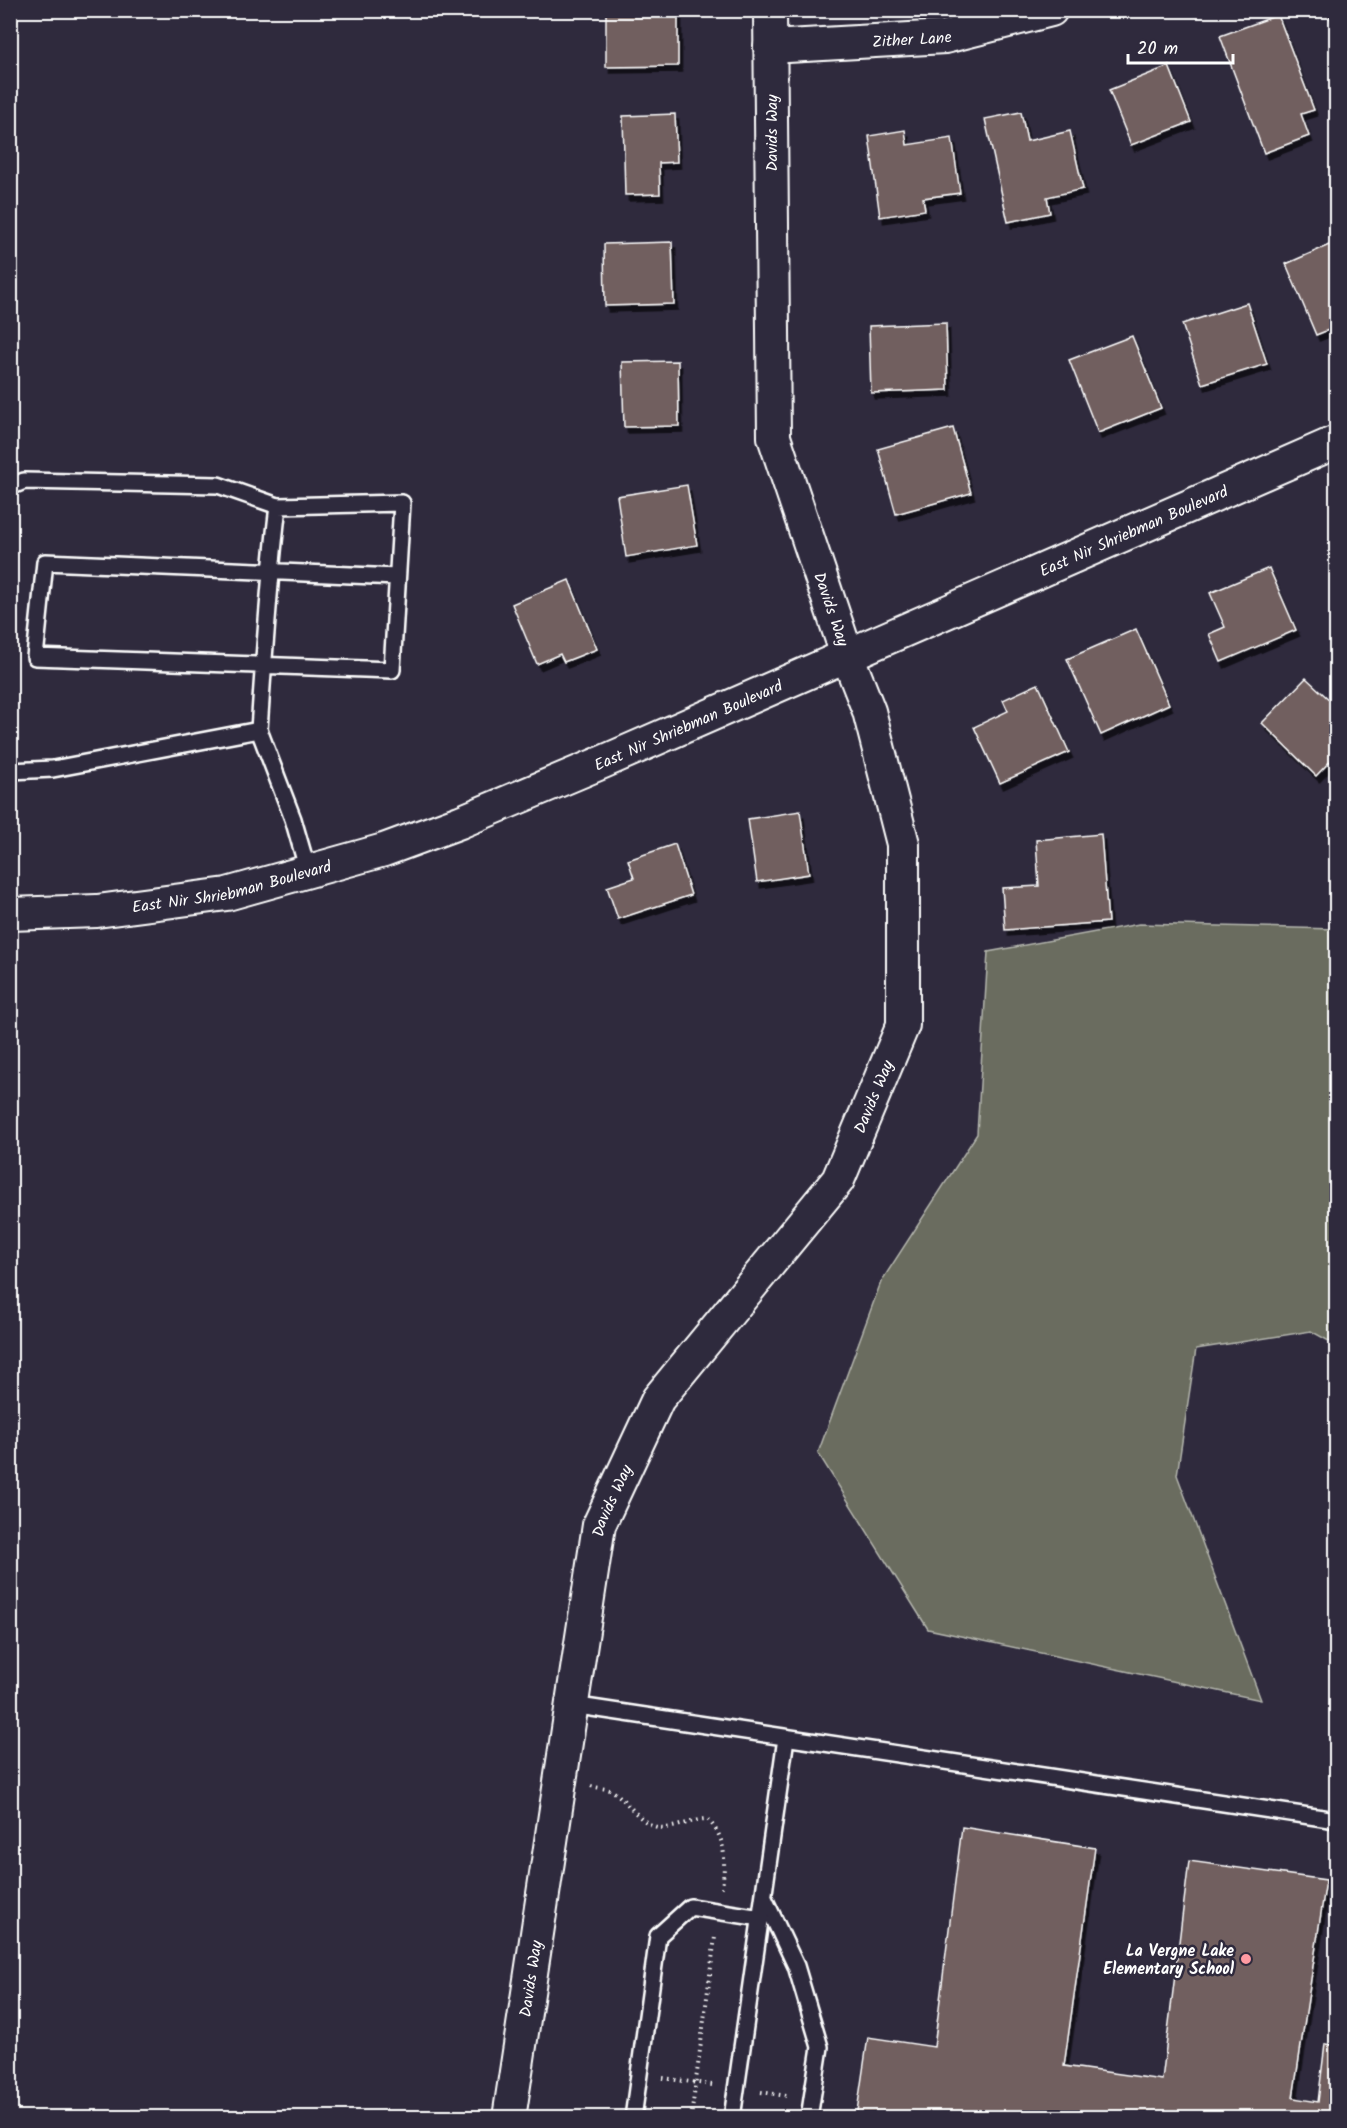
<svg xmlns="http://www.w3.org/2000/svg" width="1347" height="2128" font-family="Kalam,sans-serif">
	<defs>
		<filter id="shadow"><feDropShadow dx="3.5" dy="6" stdDeviation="0" flood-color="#0009"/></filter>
	</defs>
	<rect width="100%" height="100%" fill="#2f2a3d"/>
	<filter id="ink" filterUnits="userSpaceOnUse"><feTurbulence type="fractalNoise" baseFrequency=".0167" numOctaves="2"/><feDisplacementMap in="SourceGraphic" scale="12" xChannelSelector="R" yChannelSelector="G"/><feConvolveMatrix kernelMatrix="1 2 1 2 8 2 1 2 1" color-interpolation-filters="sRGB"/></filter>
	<g filter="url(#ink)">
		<!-- green -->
		<path fill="#6a6c5e" stroke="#b4b6ae" stroke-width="1.5" d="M 1139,924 L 1336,929 L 1336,1345 L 1311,1331 L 1196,1349 L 1177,1475 L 1261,1700 L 928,1629 L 818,1453 L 881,1282 L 977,1134 L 988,952 Z"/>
		<!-- building -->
		<g fill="#715e5e" stroke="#fff" stroke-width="1.5" filter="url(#shadow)">
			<path d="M 606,10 L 678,10 L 678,66 L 606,67 Z"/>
			<path d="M 1327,10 L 1336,10 L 1336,34 Z"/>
			<path d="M 1278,15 L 1314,110 L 1301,114 L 1309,136 L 1264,153 L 1220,36 Z"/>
			<path d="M 1169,66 L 1191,122 L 1131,145 L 1109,90 Z"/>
			<path d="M 1021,112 L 1027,141 L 1070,131 L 1083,189 L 1047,197 L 1050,213 L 1008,222 L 985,119 Z"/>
			<path d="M 675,114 L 677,162 L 659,163 L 660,194 L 625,195 L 623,116 Z"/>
			<path d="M 905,130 L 907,145 L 952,138 L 960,193 L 923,198 L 925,210 L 880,217 L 869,136 Z"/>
			<path d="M 672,242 L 674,304 L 605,306 L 604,244 Z"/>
			<path d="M 1336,242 L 1336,327 L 1316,335 L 1286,264 Z"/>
			<path d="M 1247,303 L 1267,364 L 1202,384 L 1182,324 Z"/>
			<path d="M 946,323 L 948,390 L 871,393 L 869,326 Z"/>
			<path d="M 1132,336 L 1161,408 L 1098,433 L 1069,360 Z"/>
			<path d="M 678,361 L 679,426 L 624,427 L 622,362 Z"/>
			<path d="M 953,428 L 971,493 L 896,514 L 878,449 Z"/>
			<path d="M 687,485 L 697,545 L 626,557 L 617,496 Z"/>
			<path d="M 1269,568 L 1296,630 L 1221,662 L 1209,634 L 1225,627 L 1210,593 Z"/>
			<path d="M 569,580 L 597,649 L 564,662 L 560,654 L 537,664 L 512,604 Z"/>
			<path d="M 1136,629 L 1169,704 L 1101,735 L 1067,659 Z"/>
			<path d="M 1306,678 L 1334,704 L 1336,702 L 1336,755 L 1316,776 L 1262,723 Z"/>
			<path d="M 1038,684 L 1069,752 L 1000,783 L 974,727 L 1008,711 L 1003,700 Z"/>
			<path d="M 800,811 L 809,874 L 757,882 L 748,819 Z"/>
			<path d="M 1101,834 L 1108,922 L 1005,930 L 1002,888 L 1039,886 L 1036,840 Z"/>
			<path d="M 675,844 L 691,895 L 618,919 L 607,887 L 634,878 L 628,860 Z"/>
			<path d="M 962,1827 L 1095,1848 L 1064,2066 L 1162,2080 L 1189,1861 L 1326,1880 L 1293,2098 L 1318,2102 L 1325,2044 L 1336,2046 L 1336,2118 L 856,2118 L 868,2037 L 934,2047 Z"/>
		</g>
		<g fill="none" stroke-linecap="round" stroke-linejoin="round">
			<!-- lane casing -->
			<g stroke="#fff" stroke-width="20">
				<g id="lane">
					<path d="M 10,487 L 24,481 L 218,485 L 278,506"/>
					<path d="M 259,730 C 264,655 269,580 278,506 L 402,503 L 392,670 L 35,657 L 45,562 L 397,577"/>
					<path d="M 10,771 L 53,769 L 259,730 L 293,819 L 308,871"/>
					<path d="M 572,1705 L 1336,1820"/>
					<path d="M 764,1898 L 796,1966 L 820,2047 L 809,2118"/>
					<path d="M 633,2118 L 658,1936 L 690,1907 L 761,1918"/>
					<path d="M 732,2118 L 786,1738"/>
				</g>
			</g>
			<!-- street casing -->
			<g stroke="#fff" stroke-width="36">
				<g id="street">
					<path id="s1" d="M 770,47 L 945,37 L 1051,10"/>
					<path id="s2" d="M 10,914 L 97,911 L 227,894 L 384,850 L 460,822 L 603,762 L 1336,442"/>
					<path id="s3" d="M 509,2118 L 599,1525 L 658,1399 L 838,1180 L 903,1025 L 903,844 L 869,711 L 847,655 L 774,437 L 770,10"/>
				</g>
			</g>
			<!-- path -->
			<g stroke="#fff" stroke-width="4" stroke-dasharray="1.5 4.5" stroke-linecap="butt">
				<path d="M 591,1786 C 597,1788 604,1788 610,1790 C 625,1796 636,1821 657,1827 C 673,1831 691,1819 707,1819 C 728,1839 725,1862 722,1888"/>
				<path d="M 663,2078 L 712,2085"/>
				<path d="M 761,2092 L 787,2096"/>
				<path d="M 691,2118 L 715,1937"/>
			</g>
			<!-- lane -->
			<use href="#lane" stroke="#2f2a3d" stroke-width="15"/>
			<!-- street -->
			<use href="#street" stroke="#2f2a3d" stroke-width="32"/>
		</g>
	</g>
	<!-- markers -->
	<circle fill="#ff9aa2" stroke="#2f2a3d" stroke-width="2" cx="1246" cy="1959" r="6"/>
	<g text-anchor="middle" stroke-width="5" stroke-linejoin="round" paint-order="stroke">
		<!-- street labels -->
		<g font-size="16" fill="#fff" stroke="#2f2a3d">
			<text dy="6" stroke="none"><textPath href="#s1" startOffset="142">Zither Lane</textPath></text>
			<text transform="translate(771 133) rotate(-90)" y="6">Davids Way</text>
			<text dy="6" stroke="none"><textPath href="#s2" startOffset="1196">East Nir Shriebman Boulevard</textPath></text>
			<text transform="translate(832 609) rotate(71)" y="6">Davids Way</text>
			<text dy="6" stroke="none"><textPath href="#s2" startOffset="710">East Nir Shriebman Boulevard</textPath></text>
			<text dy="6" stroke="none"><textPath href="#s2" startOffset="224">East Nir Shriebman Boulevard</textPath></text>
			<text dy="6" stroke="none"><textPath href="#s3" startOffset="1113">Davids Way</textPath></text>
			<text dy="6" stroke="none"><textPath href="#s3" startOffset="627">Davids Way</textPath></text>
			<text dy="6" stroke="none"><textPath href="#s3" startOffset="141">Davids Way</textPath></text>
		</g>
		<!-- poi labels -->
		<g font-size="16" font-weight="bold" fill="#fff" stroke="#2f2a3d" text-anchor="end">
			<text x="1234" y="1956">La Vergne Lake<tspan x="1234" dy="18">Elementary School</tspan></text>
		</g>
	</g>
	<!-- margin -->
	<rect width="1347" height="2128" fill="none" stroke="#2f2a3d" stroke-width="36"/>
	<rect x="18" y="18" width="1311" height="2092" fill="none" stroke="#fff" stroke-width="2" filter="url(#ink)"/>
	<!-- scale -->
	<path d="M1128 54v9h105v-9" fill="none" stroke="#ffffff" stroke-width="3"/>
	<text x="1137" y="54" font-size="18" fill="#ffffff" stroke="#2f2a3d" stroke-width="4.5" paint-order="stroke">20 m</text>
</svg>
